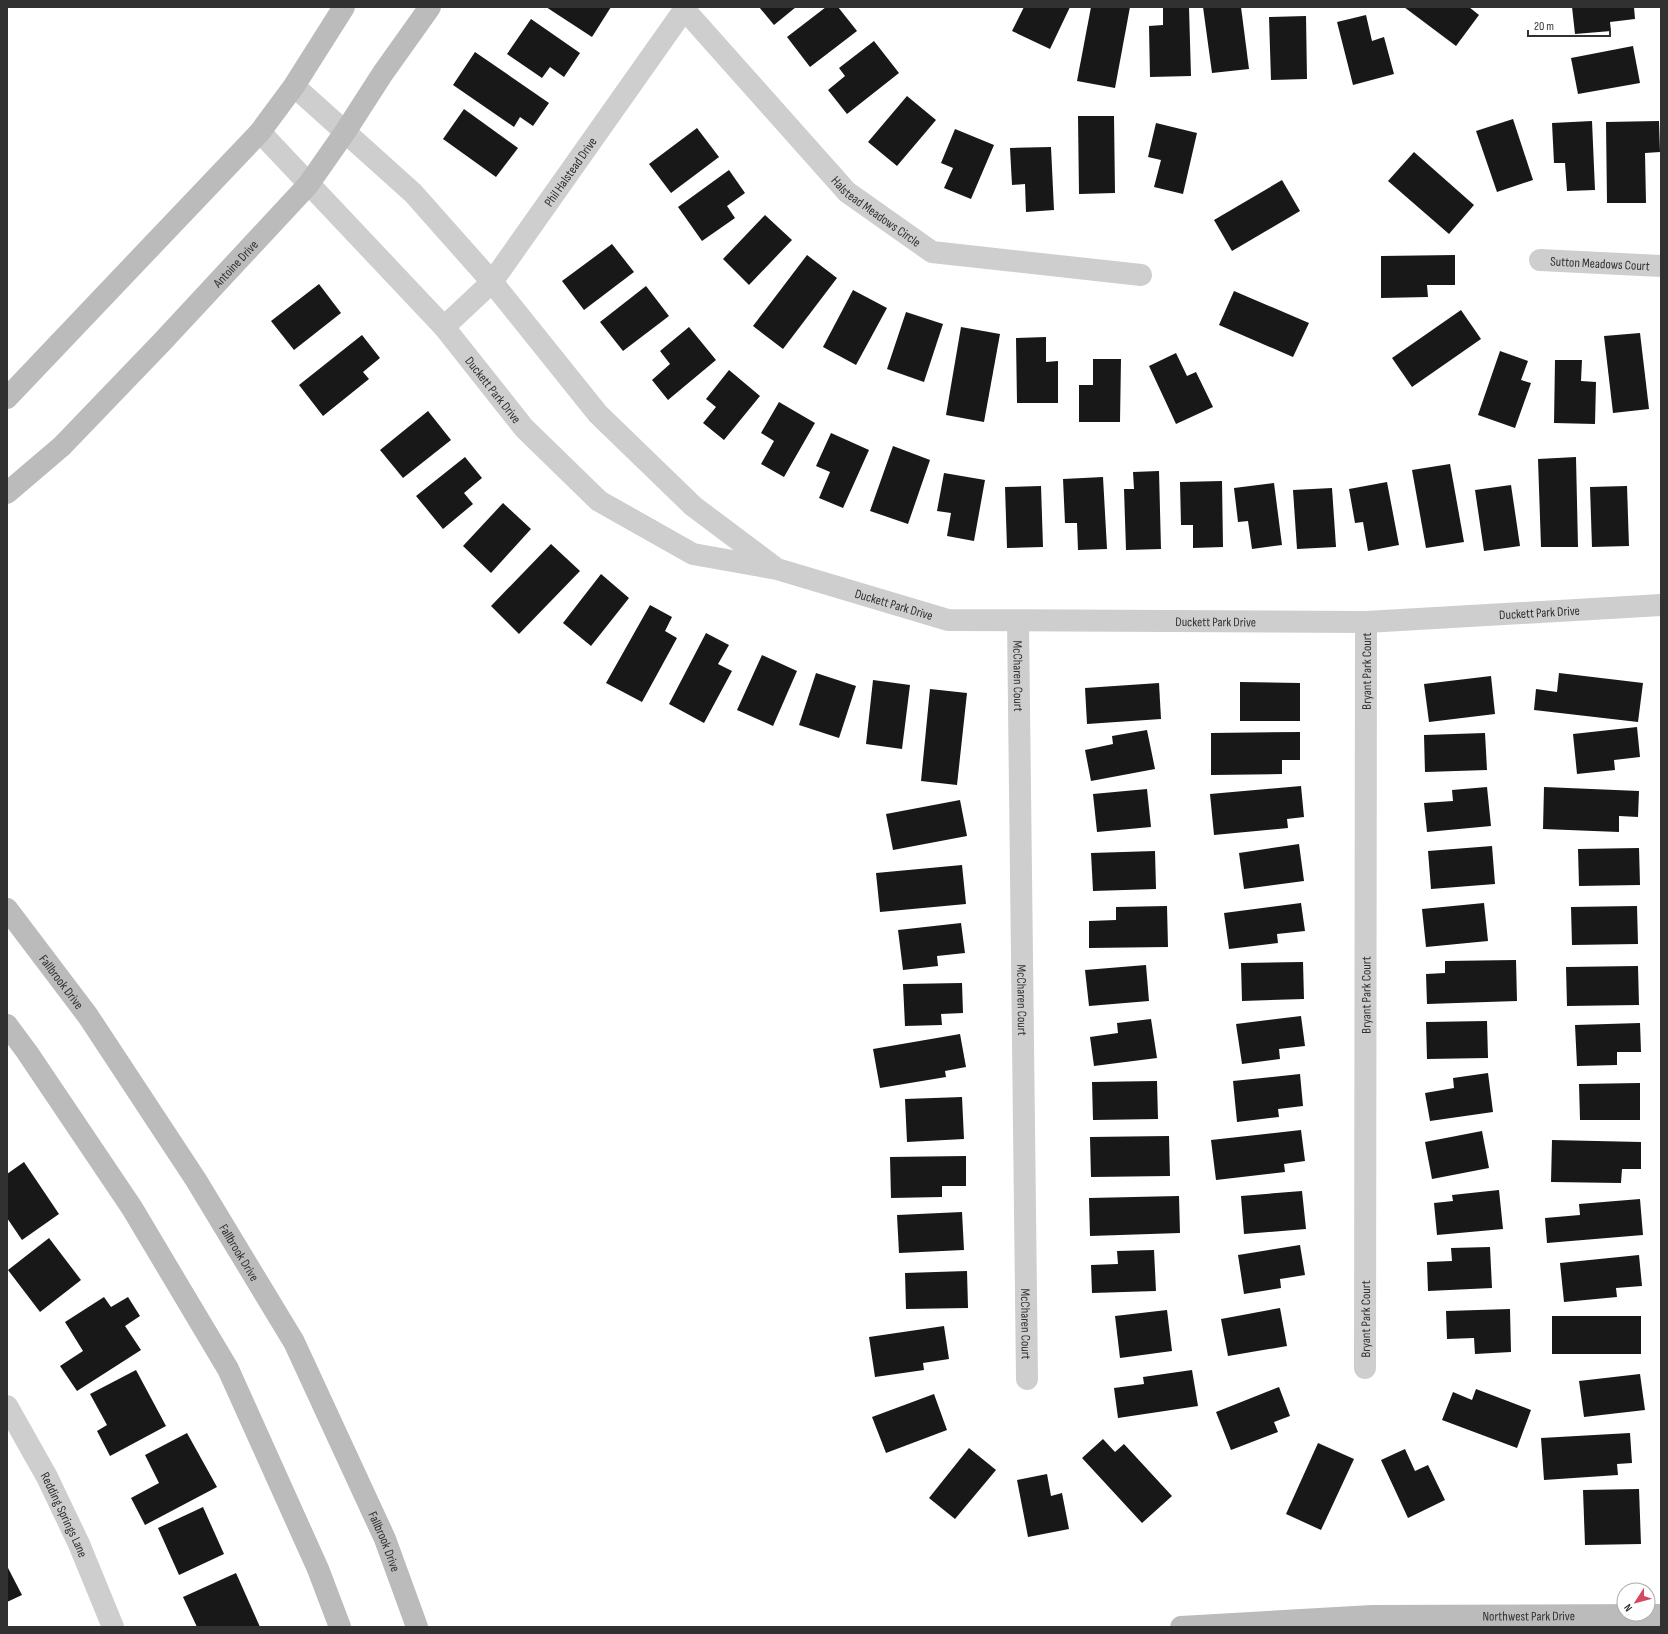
<svg xmlns="http://www.w3.org/2000/svg" width="1668" height="1634" font-family="'Sofia Sans Condensed',sans-serif">
	<rect width="100%" height="100%" fill="#fff"/>
	<!-- building -->
	<g fill="#181818">
		<path d="M 546,7 L 611,7 L 592,37 Z"/>
		<path d="M 759,7 L 796,7 L 774,25 Z"/>
		<path d="M 826,7 L 838,7 L 857,31 L 810,67 L 787,37 Z"/>
		<path d="M 1024,7 L 1070,7 L 1050,49 L 1012,31 Z"/>
		<path d="M 1091,7 L 1130,7 L 1115,88 L 1077,81 Z"/>
		<path d="M 1163,7 L 1189,7 L 1191,76 L 1150,77 L 1149,26 L 1163,25 Z"/>
		<path d="M 1203,7 L 1241,7 L 1249,69 L 1212,73 Z"/>
		<path d="M 1404,7 L 1469,7 L 1479,15 L 1456,46 Z"/>
		<path d="M 1572,7 L 1634,7 L 1635,19 L 1610,22 L 1611,31 L 1575,34 Z"/>
		<path d="M 1366,15 L 1372,41 L 1384,37 L 1394,74 L 1353,85 L 1337,22 Z"/>
		<path d="M 1306,16 L 1307,79 L 1271,80 L 1269,17 Z"/>
		<path d="M 531,19 L 580,53 L 564,77 L 550,67 L 542,78 L 507,54 Z"/>
		<path d="M 874,41 L 899,73 L 847,114 L 828,90 L 845,76 L 839,68 Z"/>
		<path d="M 1633,46 L 1640,83 L 1578,94 L 1571,58 Z"/>
		<path d="M 475,52 L 549,103 L 533,126 L 520,117 L 514,127 L 453,85 Z"/>
		<path d="M 907,96 L 936,120 L 897,166 L 868,142 Z"/>
		<path d="M 464,109 L 518,148 L 496,177 L 443,139 Z"/>
		<path d="M 1078,116 L 1114,116 L 1115,193 L 1079,194 Z"/>
		<path d="M 1513,119 L 1533,180 L 1497,192 L 1476,131 Z"/>
		<path d="M 1592,121 L 1595,190 L 1567,191 L 1565,163 L 1554,163 L 1552,123 Z"/>
		<path d="M 1659,121 L 1660,152 L 1645,153 L 1646,203 L 1607,203 L 1606,122 Z"/>
		<path d="M 1156,123 L 1197,133 L 1183,194 L 1154,187 L 1161,160 L 1148,157 Z"/>
		<path d="M 697,128 L 719,157 L 671,193 L 649,164 Z"/>
		<path d="M 955,129 L 994,145 L 971,199 L 944,188 L 953,168 L 941,163 Z"/>
		<path d="M 1051,147 L 1054,210 L 1026,212 L 1025,184 L 1012,185 L 1010,148 Z"/>
		<path d="M 1414,152 L 1474,205 L 1449,234 L 1388,181 Z"/>
		<path d="M 729,170 L 745,193 L 727,206 L 735,218 L 702,241 L 678,207 Z"/>
		<path d="M 1282,180 L 1300,211 L 1232,251 L 1214,220 Z"/>
		<path d="M 765,215 L 792,240 L 749,285 L 723,259 Z"/>
		<path d="M 612,244 L 634,272 L 584,310 L 562,281 Z"/>
		<path d="M 807,255 L 837,278 L 783,349 L 753,326 Z"/>
		<path d="M 1455,255 L 1455,285 L 1427,285 L 1428,297 L 1381,298 L 1381,256 Z"/>
		<path d="M 319,284 L 341,313 L 294,350 L 271,321 Z"/>
		<path d="M 646,286 L 669,316 L 623,351 L 600,322 Z"/>
		<path d="M 853,290 L 887,308 L 856,365 L 823,347 Z"/>
		<path d="M 1234,291 L 1309,323 L 1293,357 L 1219,325 Z"/>
		<path d="M 1461,310 L 1481,339 L 1412,387 L 1392,358 Z"/>
		<path d="M 906,312 L 943,324 L 924,382 L 887,369 Z"/>
		<path d="M 689,327 L 716,360 L 668,400 L 652,380 L 670,364 L 660,351 Z"/>
		<path d="M 961,327 L 1000,334 L 984,422 L 946,415 Z"/>
		<path d="M 1640,333 L 1649,409 L 1613,413 L 1604,336 Z"/>
		<path d="M 362,335 L 380,358 L 363,372 L 369,379 L 323,416 L 299,385 Z"/>
		<path d="M 1046,337 L 1046,362 L 1058,361 L 1058,403 L 1017,403 L 1016,338 Z"/>
		<path d="M 1500,351 L 1528,361 L 1521,380 L 1531,383 L 1515,428 L 1478,415 Z"/>
		<path d="M 1176,353 L 1187,376 L 1196,372 L 1213,407 L 1176,424 L 1149,366 Z"/>
		<path d="M 1093,359 L 1121,359 L 1120,422 L 1079,422 L 1079,385 L 1093,385 Z"/>
		<path d="M 1555,360 L 1582,360 L 1581,381 L 1596,382 L 1595,424 L 1554,423 Z"/>
		<path d="M 729,370 L 760,396 L 724,440 L 703,423 L 716,407 L 706,399 Z"/>
		<path d="M 779,402 L 815,423 L 784,477 L 761,464 L 774,441 L 761,433 Z"/>
		<path d="M 428,411 L 451,440 L 403,478 L 380,450 Z"/>
		<path d="M 831,433 L 869,450 L 843,508 L 819,498 L 830,472 L 816,466 Z"/>
		<path d="M 893,446 L 930,460 L 908,524 L 870,511 Z"/>
		<path d="M 465,457 L 482,478 L 464,493 L 473,504 L 443,529 L 416,496 Z"/>
		<path d="M 1576,457 L 1578,547 L 1541,547 L 1538,459 Z"/>
		<path d="M 1450,464 L 1464,542 L 1426,548 L 1412,470 Z"/>
		<path d="M 1159,471 L 1161,549 L 1126,550 L 1124,489 L 1134,489 L 1133,472 Z"/>
		<path d="M 944,473 L 985,480 L 974,541 L 947,536 L 951,513 L 937,511 Z"/>
		<path d="M 1103,477 L 1107,549 L 1078,550 L 1077,523 L 1065,523 L 1063,479 Z"/>
		<path d="M 1222,481 L 1223,547 L 1193,548 L 1193,525 L 1181,525 L 1180,482 Z"/>
		<path d="M 1387,482 L 1399,545 L 1368,551 L 1363,522 L 1355,523 L 1349,489 Z"/>
		<path d="M 1274,483 L 1282,545 L 1252,549 L 1248,521 L 1238,522 L 1234,488 Z"/>
		<path d="M 1511,485 L 1520,546 L 1484,551 L 1475,490 Z"/>
		<path d="M 1041,486 L 1043,547 L 1007,548 L 1005,487 Z"/>
		<path d="M 1627,486 L 1629,546 L 1592,547 L 1590,487 Z"/>
		<path d="M 1332,488 L 1336,547 L 1297,549 L 1293,490 Z"/>
		<path d="M 503,503 L 531,529 L 491,573 L 463,546 Z"/>
		<path d="M 551,544 L 580,571 L 519,634 L 491,606 Z"/>
		<path d="M 601,574 L 629,598 L 591,646 L 563,623 Z"/>
		<path d="M 650,605 L 672,617 L 665,631 L 677,638 L 642,702 L 606,683 Z"/>
		<path d="M 706,633 L 729,645 L 718,664 L 732,671 L 704,723 L 669,704 Z"/>
		<path d="M 762,655 L 797,671 L 773,726 L 737,710 Z"/>
		<path d="M 816,673 L 856,686 L 839,738 L 799,725 Z"/>
		<path d="M 1559,673 L 1643,683 L 1638,722 L 1534,710 L 1536,689 L 1557,692 Z"/>
		<path d="M 1491,676 L 1495,714 L 1429,722 L 1424,684 Z"/>
		<path d="M 873,680 L 910,685 L 902,749 L 866,744 Z"/>
		<path d="M 1240,682 L 1300,683 L 1300,721 L 1240,721 Z"/>
		<path d="M 1159,683 L 1161,719 L 1087,724 L 1085,688 Z"/>
		<path d="M 930,689 L 967,693 L 957,785 L 921,781 Z"/>
		<path d="M 1637,727 L 1640,757 L 1614,760 L 1615,770 L 1577,774 L 1573,734 Z"/>
		<path d="M 1147,730 L 1155,769 L 1091,781 L 1085,750 L 1113,744 L 1112,736 Z"/>
		<path d="M 1300,732 L 1300,760 L 1282,760 L 1282,774 L 1211,775 L 1211,733 Z"/>
		<path d="M 1485,733 L 1487,770 L 1425,772 L 1424,735 Z"/>
		<path d="M 1301,786 L 1304,817 L 1287,819 L 1288,828 L 1214,835 L 1210,794 Z"/>
		<path d="M 1487,787 L 1491,826 L 1427,832 L 1424,803 L 1453,801 L 1452,790 Z"/>
		<path d="M 1544,787 L 1639,791 L 1638,817 L 1619,816 L 1619,832 L 1543,829 Z"/>
		<path d="M 1147,789 L 1151,827 L 1097,832 L 1093,794 Z"/>
		<path d="M 960,800 L 967,836 L 893,850 L 886,814 Z"/>
		<path d="M 1299,844 L 1304,881 L 1244,889 L 1239,853 Z"/>
		<path d="M 1492,846 L 1495,884 L 1431,889 L 1428,851 Z"/>
		<path d="M 1639,848 L 1640,885 L 1579,886 L 1578,849 Z"/>
		<path d="M 1155,851 L 1156,889 L 1093,891 L 1091,853 Z"/>
		<path d="M 962,865 L 966,904 L 880,912 L 876,873 Z"/>
		<path d="M 1301,903 L 1305,931 L 1277,934 L 1278,943 L 1229,949 L 1224,913 Z"/>
		<path d="M 1484,903 L 1488,941 L 1426,947 L 1422,909 Z"/>
		<path d="M 1167,906 L 1168,947 L 1089,948 L 1089,921 L 1116,920 L 1116,907 Z"/>
		<path d="M 1637,906 L 1638,944 L 1572,945 L 1571,907 Z"/>
		<path d="M 961,923 L 965,953 L 937,956 L 938,966 L 903,970 L 898,930 Z"/>
		<path d="M 1516,960 L 1517,1001 L 1427,1004 L 1426,974 L 1445,973 L 1445,961 Z"/>
		<path d="M 1303,962 L 1304,999 L 1242,1001 L 1241,963 Z"/>
		<path d="M 1146,965 L 1149,1001 L 1089,1006 L 1085,970 Z"/>
		<path d="M 1638,966 L 1639,1005 L 1567,1006 L 1566,967 Z"/>
		<path d="M 962,983 L 963,1013 L 941,1014 L 942,1025 L 905,1026 L 903,984 Z"/>
		<path d="M 1301,1016 L 1305,1046 L 1279,1049 L 1280,1059 L 1242,1064 L 1236,1024 Z"/>
		<path d="M 1151,1019 L 1157,1058 L 1094,1066 L 1090,1037 L 1118,1033 L 1117,1023 Z"/>
		<path d="M 1487,1021 L 1488,1058 L 1427,1059 L 1426,1022 Z"/>
		<path d="M 1640,1023 L 1641,1052 L 1617,1052 L 1617,1065 L 1577,1066 L 1575,1025 Z"/>
		<path d="M 960,1034 L 966,1067 L 945,1071 L 946,1077 L 880,1088 L 873,1049 Z"/>
		<path d="M 1488,1073 L 1493,1112 L 1430,1121 L 1425,1093 L 1454,1088 L 1453,1078 Z"/>
		<path d="M 1300,1074 L 1303,1106 L 1278,1109 L 1279,1117 L 1237,1122 L 1233,1081 Z"/>
		<path d="M 1157,1081 L 1158,1119 L 1093,1120 L 1092,1082 Z"/>
		<path d="M 1640,1083 L 1640,1120 L 1580,1120 L 1579,1084 Z"/>
		<path d="M 962,1097 L 964,1139 L 907,1142 L 905,1099 Z"/>
		<path d="M 1301,1130 L 1305,1161 L 1284,1164 L 1285,1172 L 1216,1180 L 1211,1140 Z"/>
		<path d="M 1482,1131 L 1489,1168 L 1432,1179 L 1425,1142 Z"/>
		<path d="M 1169,1136 L 1170,1176 L 1091,1177 L 1090,1137 Z"/>
		<path d="M 1552,1140 L 1641,1142 L 1641,1169 L 1622,1169 L 1621,1183 L 1551,1182 Z"/>
		<path d="M 966,1156 L 966,1186 L 942,1186 L 942,1197 L 891,1198 L 890,1157 Z"/>
		<path d="M 24,1162 L 59,1214 L 22,1240 L 7,1218 L 7,1174 Z"/>
		<path d="M 1499,1190 L 1503,1229 L 1437,1235 L 1434,1203 L 1453,1201 L 1452,1195 Z"/>
		<path d="M 1302,1191 L 1306,1229 L 1244,1234 L 1241,1196 Z"/>
		<path d="M 1179,1196 L 1180,1233 L 1090,1236 L 1089,1198 Z"/>
		<path d="M 1640,1199 L 1643,1235 L 1547,1243 L 1545,1218 L 1580,1215 L 1579,1204 Z"/>
		<path d="M 962,1212 L 964,1250 L 899,1253 L 897,1215 Z"/>
		<path d="M 49,1238 L 81,1280 L 40,1312 L 8,1270 Z"/>
		<path d="M 1300,1245 L 1305,1275 L 1280,1279 L 1281,1288 L 1244,1294 L 1238,1255 Z"/>
		<path d="M 1490,1247 L 1492,1288 L 1428,1291 L 1427,1262 L 1452,1261 L 1451,1248 Z"/>
		<path d="M 1154,1250 L 1156,1291 L 1092,1293 L 1091,1265 L 1118,1264 L 1117,1251 Z"/>
		<path d="M 1639,1255 L 1642,1286 L 1616,1288 L 1617,1297 L 1564,1302 L 1560,1263 Z"/>
		<path d="M 967,1271 L 968,1308 L 906,1309 L 905,1273 Z"/>
		<path d="M 104,1297 L 111,1307 L 128,1297 L 140,1316 L 125,1326 L 141,1350 L 77,1391 L 60,1366 L 83,1351 L 65,1322 Z"/>
		<path d="M 1280,1308 L 1287,1346 L 1228,1356 L 1221,1319 Z"/>
		<path d="M 1510,1309 L 1511,1352 L 1475,1354 L 1474,1338 L 1447,1339 L 1446,1311 Z"/>
		<path d="M 1167,1310 L 1172,1351 L 1120,1358 L 1115,1316 Z"/>
		<rect x="1552" y="1316" width="89" height="38"/>
		<path d="M 944,1326 L 949,1359 L 923,1363 L 924,1370 L 875,1377 L 869,1337 Z"/>
		<path d="M 136,1370 L 166,1426 L 110,1456 L 97,1431 L 107,1425 L 90,1394 Z"/>
		<path d="M 1192,1370 L 1198,1406 L 1118,1418 L 1114,1388 L 1144,1384 L 1143,1377 Z"/>
		<path d="M 1640,1374 L 1645,1410 L 1584,1417 L 1579,1381 Z"/>
		<path d="M 1279,1387 L 1290,1416 L 1274,1422 L 1278,1432 L 1231,1450 L 1216,1412 Z"/>
		<path d="M 1476,1389 L 1531,1410 L 1517,1448 L 1442,1420 L 1453,1392 L 1472,1400 Z"/>
		<path d="M 934,1394 L 947,1430 L 886,1453 L 872,1417 Z"/>
		<path d="M 187,1433 L 217,1487 L 145,1525 L 131,1498 L 159,1483 L 145,1455 Z"/>
		<path d="M 1630,1433 L 1632,1463 L 1617,1464 L 1618,1475 L 1544,1480 L 1541,1438 Z"/>
		<path d="M 1103,1439 L 1115,1452 L 1124,1444 L 1172,1496 L 1142,1523 L 1082,1458 Z"/>
		<path d="M 1318,1443 L 1354,1459 L 1321,1530 L 1286,1514 Z"/>
		<path d="M 969,1448 L 996,1470 L 955,1519 L 929,1498 Z"/>
		<path d="M 1405,1449 L 1415,1471 L 1428,1465 L 1445,1500 L 1408,1518 L 1381,1460 Z"/>
		<path d="M 1047,1474 L 1051,1496 L 1062,1493 L 1069,1529 L 1028,1537 L 1017,1480 Z"/>
		<path d="M 1639,1489 L 1641,1544 L 1585,1545 L 1583,1490 Z"/>
		<path d="M 203,1507 L 224,1554 L 179,1575 L 158,1528 Z"/>
		<path d="M 7,1566 L 22,1595 L 7,1602 Z"/>
		<path d="M 236,1573 L 260,1627 L 197,1627 L 183,1597 Z"/>
	</g>
	<g fill="none" stroke-linecap="round" stroke-linejoin="round">
		<!-- street -->
		<g stroke="#cecece" stroke-width="22">
			<path id="s1" d="M 684,9 L 847,192 L 932,252 L 1141,275"/>
			<path d="M 294,86 L 413,193 L 492,282 L 598,414 L 693,506 L 773,566"/>
			<path id="s2" d="M 260,132 L 444,327 L 524,428 L 599,501 L 693,554 L 777,569 L 948,620 L 1366,622 L 1661,605"/>
			<path id="s3" d="M 1540,260 L 1661,266"/>
			<path id="s4" d="M 444,327 L 492,282 L 686,7"/>
			<path id="s5" d="M 1018,621 L 1027,1379"/>
			<path id="s6" d="M 1365,1368 L 1366,622"/>
			<path id="s7" d="M 7,1406 L 47,1477 L 79,1544 L 113,1627"/>
		</g>
		<!-- secondary -->
		<g stroke="#bbb" stroke-width="22">
			<path d="M 7,398 L 260,132 L 294,86 L 344,7"/>
			<path id="s8" d="M 7,493 L 62,446 L 162,342 L 308,185 L 345,132 L 383,73 L 430,7"/>
			<path id="s9" d="M 7,909 L 88,1016 L 196,1180 L 294,1342 L 385,1539 L 417,1627"/>
			<path d="M 7,1025 L 27,1052 L 132,1208 L 228,1369 L 318,1569 L 340,1627"/>
			<path id="s10" d="M 1181,1627 L 1372,1616 L 1661,1615"/>
		</g>
	</g>
	<g text-anchor="middle" stroke-width="4" stroke-linejoin="round" paint-order="stroke">
		<!-- street labels -->
		<g font-size="13" fill="#313131" stroke="#fff">
			<text dy="5" stroke="none"><textPath href="#s4" startOffset="201">Phil Halstead Drive</textPath></text>
			<text dy="5" stroke="none"><textPath href="#s1" startOffset="280">Halstead Meadows Circle</textPath></text>
			<text dy="5" stroke="none"><textPath href="#s3" startOffset="60">Sutton Meadows Court</textPath></text>
			<text dy="5" stroke="none"><textPath href="#s8" startOffset="324">Antoine Drive</textPath></text>
			<text dy="5" stroke="none"><textPath href="#s2" startOffset="348">Duckett Park Drive</textPath></text>
			<text dy="5" stroke="none"><textPath href="#s2" startOffset="817">Duckett Park Drive</textPath></text>
			<text dy="5" stroke="none"><textPath href="#s2" startOffset="1465">Duckett Park Drive</textPath></text>
			<text dy="5" stroke="none"><textPath href="#s2" startOffset="1141">Duckett Park Drive</textPath></text>
			<text dy="5" stroke="none"><textPath href="#s6" startOffset="697">Bryant Park Court</textPath></text>
			<text dy="5" stroke="none"><textPath href="#s5" startOffset="55">McCharen Court</textPath></text>
			<text dy="5" stroke="none"><textPath href="#s9" startOffset="91">Fallbrook Drive</textPath></text>
			<text dy="5" stroke="none"><textPath href="#s6" startOffset="373">Bryant Park Court</textPath></text>
			<text dy="5" stroke="none"><textPath href="#s5" startOffset="379">McCharen Court</textPath></text>
			<text dy="5" stroke="none"><textPath href="#s9" startOffset="415">Fallbrook Drive</textPath></text>
			<text dy="5" stroke="none"><textPath href="#s6" startOffset="49">Bryant Park Court</textPath></text>
			<text dy="5" stroke="none"><textPath href="#s5" startOffset="703">McCharen Court</textPath></text>
			<text dy="5" stroke="none"><textPath href="#s7" startOffset="123">Redding Springs Lane</textPath></text>
			<text dy="5" stroke="none"><textPath href="#s9" startOffset="739">Fallbrook Drive</textPath></text>
			<text dy="5" stroke="none"><textPath href="#s10" startOffset="348">Northwest Park Drive</textPath></text>
		</g>
	</g>
	<!-- border -->
	<rect width="1668" height="1634" fill="none" stroke="#313131" stroke-width="16"/>
	<!-- north arrow -->
	<g transform="translate(1636 1602) rotate(234)"><circle r="19" fill="#ffffff" stroke="#adadad"/>
	<path d="M0-3L7 15L0 10L-7 15Z" fill="#d14a5f"/>
	<text y="-6" font-size="11" font-weight="bold" text-anchor="middle" fill="#313131">N</text>
	</g>
	<!-- scale -->
	<path d="M1528 30v6h82v-6" fill="none" stroke="#313131" stroke-width="2"/>
	<text x="1534" y="30" font-size="12" fill="#313131" stroke="#ffffff" stroke-width="3" paint-order="stroke">20 m</text>
</svg>
